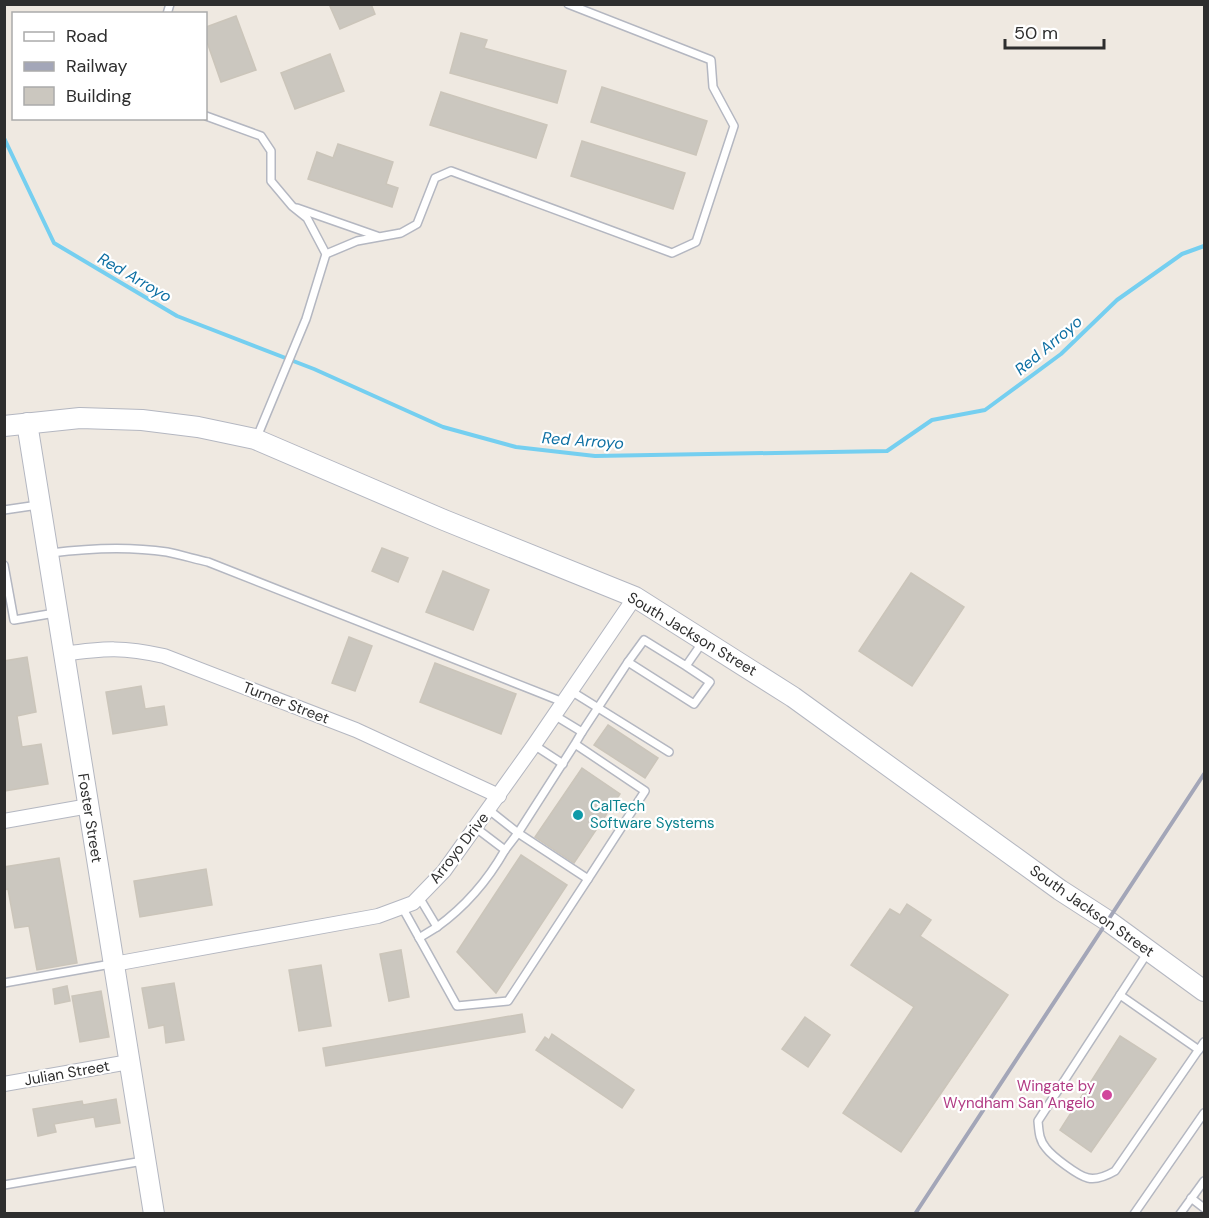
<svg xmlns="http://www.w3.org/2000/svg" width="1209" height="1218" font-family="'DM Sans',sans-serif">
	<rect width="100%" height="100%" fill="#efe9e1"/>
	<g fill="none" stroke-linecap="round" stroke-linejoin="round">
		<!-- stream -->
		<path stroke="#75cff0" stroke-width="4" d="M 4,138 L 54,243 L 177,316 L 314,369 L 443,427 L 516,447 L 595,456 L 887,451 L 932,420 L 985,410 L 1061,354 L 1117,300 L 1182,254 L 1204,246"/>
	</g>
	<!-- building -->
	<g fill="#cbc7bf" stroke="#cbc5ba" stroke-width="1.5">
		<path d="M 329,4 L 371,4 L 375,14 L 340,29 Z"/>
		<path d="M 236,16 L 256,70 L 221,82 L 206,39 L 206,27 Z"/>
		<path d="M 461,33 L 487,40 L 484,48 L 566,71 L 557,103 L 450,73 Z"/>
		<path d="M 330,54 L 344,91 L 295,109 L 281,73 Z"/>
		<path d="M 602,87 L 707,121 L 696,155 L 591,122 Z"/>
		<path d="M 441,92 L 547,125 L 536,158 L 430,125 Z"/>
		<path d="M 582,141 L 685,173 L 673,209 L 571,176 Z"/>
		<path d="M 338,144 L 393,162 L 386,184 L 398,188 L 392,207 L 308,179 L 317,152 L 333,158 Z"/>
		<path d="M 382,548 L 408,558 L 398,582 L 372,571 Z"/>
		<path d="M 443,571 L 489,590 L 473,630 L 426,612 Z"/>
		<path d="M 911,573 L 964,607 L 912,686 L 859,651 Z"/>
		<path d="M 349,637 L 372,646 L 355,691 L 332,683 Z"/>
		<path d="M 27,657 L 36,712 L 17,716 L 22,747 L 41,744 L 48,784 L 4,791 L 4,661 Z"/>
		<path d="M 435,663 L 516,694 L 501,734 L 420,702 Z"/>
		<path d="M 141,686 L 145,709 L 164,706 L 167,725 L 113,734 L 106,692 Z"/>
		<path d="M 608,725 L 658,758 L 645,778 L 594,745 Z"/>
		<path d="M 582,768 L 620,794 L 574,863 L 535,837 Z"/>
		<path d="M 521,855 L 567,885 L 496,993 L 457,952 Z"/>
		<path d="M 59,858 L 77,963 L 37,970 L 29,926 L 15,928 L 8,889 L 4,890 L 4,867 Z"/>
		<path d="M 206,869 L 212,905 L 140,917 L 134,881 Z"/>
		<path d="M 907,904 L 931,920 L 920,936 L 1008,995 L 901,1152 L 843,1113 L 914,1007 L 851,965 L 890,909 L 900,915 Z"/>
		<path d="M 401,950 L 409,997 L 389,1001 L 380,954 Z"/>
		<path d="M 321,965 L 331,1026 L 299,1031 L 289,970 Z"/>
		<path d="M 174,983 L 184,1040 L 166,1043 L 164,1025 L 149,1028 L 142,988 Z"/>
		<path d="M 67,986 L 70,1001 L 55,1004 L 53,989 Z"/>
		<path d="M 101,991 L 109,1037 L 80,1042 L 72,996 Z"/>
		<path d="M 522,1014 L 525,1032 L 326,1066 L 323,1048 Z"/>
		<path d="M 805,1017 L 830,1035 L 808,1067 L 782,1049 Z"/>
		<path d="M 552,1034 L 634,1090 L 622,1108 L 536,1050 L 545,1037 L 549,1040 Z"/>
		<path d="M 1120,1036 L 1156,1059 L 1091,1152 L 1060,1130 Z"/>
		<path d="M 116,1099 L 120,1123 L 96,1127 L 94,1117 L 54,1124 L 56,1132 L 38,1136 L 33,1109 L 82,1101 L 83,1105 Z"/>
	</g>
	<g fill="none" stroke-linecap="round" stroke-linejoin="round">
		<!-- lane casing -->
		<g stroke="#b4b7c1" stroke-width="10">
			<g id="lane">
				<path d="M 167,14 L 170,4"/>
				<path d="M 206,116 L 261,136 L 271,151 L 271,181 L 292,206 L 307,218 L 326,254 L 306,319 L 257,437"/>
				<path d="M 297,208 L 377,236"/>
				<path d="M 326,254 L 357,241 L 401,233 L 417,224 L 435,178 L 451,171 L 672,253 L 696,242 L 734,126 L 713,87 L 711,60 L 568,4"/>
				<path d="M 4,510 L 38,505"/>
				<path d="M 51,553 C 89,548 128,546 167,552 C 181,555 195,559 208,562 L 563,702"/>
				<path d="M 4,565 L 14,620 L 55,613"/>
				<path d="M 686,666 L 644,640 L 628,662 L 694,704 L 710,682 L 686,666 L 702,643"/>
				<path d="M 571,691 L 669,752"/>
				<path d="M 554,715 L 582,732 L 628,662"/>
				<path d="M 575,744 L 518,833 L 588,879 L 645,791 L 575,744 L 582,732"/>
				<path d="M 534,745 L 563,764"/>
				<path d="M 489,810 L 518,833 L 505,850"/>
				<path d="M 419,897 L 437,927 C 466,906 488,880 505,850 L 476,828"/>
				<path d="M 402,907 L 457,1006 L 508,1001 L 588,879"/>
				<path d="M 419,938 L 437,927"/>
				<path d="M 1148,952 L 1038,1121 C 1039,1131 1039,1140 1046,1148 C 1052,1156 1078,1176 1088,1178 C 1097,1180 1108,1175 1115,1171 L 1204,1042"/>
				<path d="M 4,983 L 111,964"/>
				<path d="M 1120,995 L 1199,1050"/>
				<path d="M 4,1185 L 143,1161"/>
				<path d="M 1191,1198 L 1204,1208"/>
				<path d="M 1134,1214 L 1204,1113"/>
				<path d="M 1180,1214 L 1204,1181"/>
			</g>
		</g>
		<!-- street casing -->
		<g stroke="#b4b7c1" stroke-width="16">
			<g id="street">
				<path d="M 64,654 C 105,648 124,647 164,656 L 356,730 L 499,796"/>
				<path d="M 4,821 L 89,806"/>
				<path d="M 114,964 L 378,916 L 413,903 L 444,871 L 534,745 L 635,597"/>
				<path d="M 4,1084 L 129,1062"/>
			</g>
		</g>
		<!-- secondary casing -->
		<g stroke="#b4b7c1" stroke-width="22">
			<g id="secondary">
				<path d="M 27,423 L 154,1214"/>
				<path d="M 4,426 L 80,418 L 142,420 L 198,427 L 255,439 L 444,520 L 635,597 L 793,697 L 1060,890 L 1108,921 L 1204,991"/>
			</g>
		</g>
		<!-- lane -->
		<use href="#lane" stroke="#fff" stroke-width="7"/>
		<!-- street -->
		<use href="#street" stroke="#fff" stroke-width="14"/>
		<!-- secondary -->
		<use href="#secondary" stroke="#fff" stroke-width="20"/>
		<!-- rail -->
		<path stroke="#a3a6b8" stroke-width="4" d="M 915,1214 L 1204,774"/>
	</g>
	<!-- markers -->
	<circle fill="#0f9aa8" stroke="#fff" stroke-width="2" cx="578" cy="815" r="6"/>
	<circle fill="#d1479c" stroke="#fff" stroke-width="2" cx="1107" cy="1095" r="6"/>
	<g text-anchor="middle" stroke-width="4.5" stroke-linejoin="round" paint-order="stroke">
		<!-- street labels -->
		<g font-size="15" fill="#2e2e2e" stroke="#fff">
			<text transform="translate(692 634) rotate(31)" y="5">South Jackson Street</text>
			<text transform="translate(286 703) rotate(21)" y="5">Turner Street</text>
			<text transform="translate(90 818) rotate(81)" y="5">Foster Street</text>
			<text transform="translate(459 848) rotate(-52)" y="5">Arroyo Drive</text>
			<text transform="translate(1092 911) rotate(35)" y="5">South Jackson Street</text>
			<text transform="translate(67 1073) rotate(-10)" y="5">Julian Street</text>
		</g>
		<!-- culture labels -->
		<g font-size="15" fill="#0d838f" stroke="#fff" text-anchor="start">
			<text x="590" y="811">CalTech<tspan x="590" dy="17">Software Systems</tspan></text>
		</g>
		<!-- hotel labels -->
		<g font-size="15" fill="#b23c85" stroke="#fff" text-anchor="end">
			<text x="1095" y="1091">Wingate by<tspan x="1095" dy="17">Wyndham San Angelo</tspan></text>
		</g>
		<!-- water labels -->
		<g font-size="16" font-style="italic" fill="#0d6fa3" stroke="#fff">
			<text transform="translate(135 277) rotate(30)" y="6">Red Arroyo</text>
			<text transform="translate(1048 345) rotate(-40)" y="6">Red Arroyo</text>
			<text transform="translate(583 440) rotate(4)" y="6">Red Arroyo</text>
		</g>
	</g>
	<!-- border -->
	<rect width="1209" height="1218" fill="none" stroke="#2e2e2e" stroke-width="12"/>
	<!-- legend -->
	<rect x="12" y="12" width="195" height="108" fill="#ffffff" stroke="#ababab" stroke-width="1.5"/>
	<rect x="24" y="32" width="30" height="9" fill="#ffffff" stroke="#ababab" stroke-width="1.5"/>
	<text x="66" y="42" font-size="18" fill="#2e2e2e">Road</text>
	<rect x="24" y="62" width="30" height="9" fill="#a3a6b8" stroke="#ababab" stroke-width="1.5"/>
	<text x="66" y="72" font-size="18" fill="#2e2e2e">Railway</text>
	<rect x="24" y="87" width="30" height="18" fill="#cbc7bf" stroke="#ababab" stroke-width="1.5"/>
	<text x="66" y="102" font-size="18" fill="#2e2e2e">Building</text>
	<!-- scale -->
	<path d="M1005 39v9h99v-9" fill="none" stroke="#2e2e2e" stroke-width="3"/>
	<text x="1014" y="39" font-size="18" fill="#2e2e2e" stroke="#ffffff" stroke-width="4.5" paint-order="stroke">50 m</text>
</svg>
